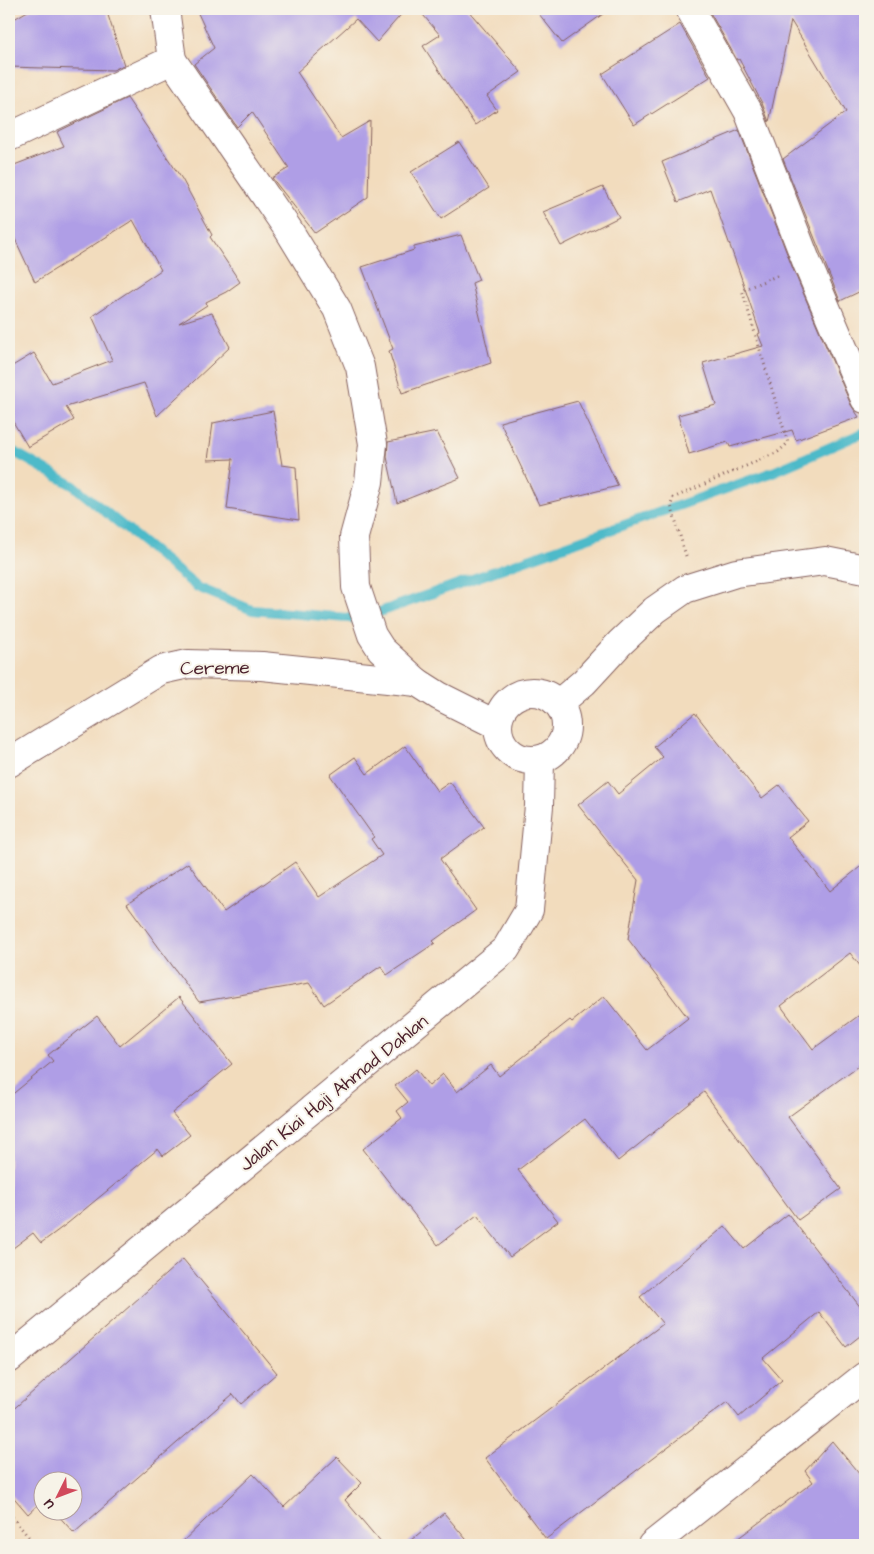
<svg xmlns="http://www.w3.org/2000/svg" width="874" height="1554" font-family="'Architects Daughter',sans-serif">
	<rect width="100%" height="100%" fill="#f7f3e8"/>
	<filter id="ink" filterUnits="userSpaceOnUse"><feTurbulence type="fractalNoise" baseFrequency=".02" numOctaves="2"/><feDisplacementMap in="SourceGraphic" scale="10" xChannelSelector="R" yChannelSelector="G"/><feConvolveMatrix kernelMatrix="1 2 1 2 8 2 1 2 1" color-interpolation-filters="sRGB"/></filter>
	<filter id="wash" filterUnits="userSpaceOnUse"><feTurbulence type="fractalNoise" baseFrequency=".0096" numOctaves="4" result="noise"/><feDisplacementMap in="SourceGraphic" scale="20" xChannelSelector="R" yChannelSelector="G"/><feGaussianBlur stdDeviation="1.12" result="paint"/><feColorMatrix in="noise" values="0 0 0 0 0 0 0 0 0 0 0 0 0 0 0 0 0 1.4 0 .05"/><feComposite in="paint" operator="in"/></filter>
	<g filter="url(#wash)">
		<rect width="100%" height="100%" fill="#f2dcbd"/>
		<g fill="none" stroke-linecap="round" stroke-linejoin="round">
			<!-- stream -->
			<path stroke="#4ebac9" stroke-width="10" d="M 9,449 L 74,486 L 197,587 L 252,610 L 360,619 L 773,472 L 865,432"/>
		</g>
		<g id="blocks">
			<!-- building -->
			<g fill="#af9ee6">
				<path d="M 31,9 L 106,9 L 124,65 L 113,70 L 9,67 L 9,22 Z"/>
				<path d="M 196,9 L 406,9 L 377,42 L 356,19 L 297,72 L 341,138 L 370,121 L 368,197 L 315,233 L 272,178 L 289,168 L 252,112 L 237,127 L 194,64 L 214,48 Z"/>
				<path d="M 418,9 L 467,9 L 521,72 L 487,96 L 497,110 L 475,125 L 423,46 L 440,35 Z"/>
				<path d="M 535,9 L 610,9 L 562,43 Z"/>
				<path d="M 708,9 L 865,9 L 865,289 L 840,301 L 783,159 L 846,112 L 791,21 L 769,122 L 762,103 L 739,59 L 737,60 Z"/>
				<path d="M 680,24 L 710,77 L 634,125 L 602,74 Z"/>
				<path d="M 127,98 L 182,179 L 212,235 L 210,237 L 240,282 L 226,292 L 206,302 L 207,305 L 179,323 L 212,313 L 230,347 L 157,416 L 144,383 L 66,407 L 74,420 L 28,447 L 9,415 L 9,368 L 34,353 L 52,383 L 112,360 L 92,316 L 161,270 L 133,220 L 35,282 L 9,226 L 9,167 L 64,146 L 57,132 Z"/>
				<path d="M 739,130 L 793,269 L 851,405 L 859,417 L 796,440 L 792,430 L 730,447 L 728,442 L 689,454 L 678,415 L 716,405 L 703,363 L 763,346 L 758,334 L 760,333 L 739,271 L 710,189 L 678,202 L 662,162 Z"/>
				<path d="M 459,142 L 489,188 L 441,219 L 411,172 Z"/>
				<path d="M 603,187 L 619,217 L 561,246 L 543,212 Z"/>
				<path d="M 461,235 L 479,280 L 472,283 L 491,363 L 402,393 L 389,351 L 393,349 L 362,267 L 414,250 L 414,247 Z"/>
				<path d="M 578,401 L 618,486 L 539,505 L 500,422 Z"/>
				<path d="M 273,411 L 282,465 L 296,467 L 299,520 L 227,509 L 233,459 L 208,460 L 213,423 Z"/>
				<path d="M 437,432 L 460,478 L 397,503 L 387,457 L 388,442 Z"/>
				<path d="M 695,713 L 762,798 L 779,785 L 808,821 L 788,837 L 830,891 L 865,863 L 865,972 L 850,953 L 781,1006 L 813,1049 L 865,1011 L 865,1061 L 788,1117 L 841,1189 L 798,1220 L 704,1092 L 618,1161 L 585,1119 L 518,1170 L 558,1221 L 510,1257 L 477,1215 L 438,1245 L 363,1149 L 402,1118 L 397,1111 L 408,1102 L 395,1086 L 416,1069 L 429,1086 L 443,1074 L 457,1092 L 491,1065 L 499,1076 L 570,1020 L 572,1022 L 604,996 L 647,1050 L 688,1018 L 628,939 L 638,880 L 578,805 L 608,781 L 618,794 L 663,757 L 654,747 Z"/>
				<path d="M 405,746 L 437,791 L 450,782 L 484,827 L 440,859 L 476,910 L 433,941 L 435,943 L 387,975 L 381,966 L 324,1005 L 309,983 L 199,1002 L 127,904 L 188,863 L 224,912 L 295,862 L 319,897 L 382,855 L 371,839 L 374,837 L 330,775 L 355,757 L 367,774 Z"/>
				<path d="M 179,997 L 232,1064 L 172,1113 L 190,1135 L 163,1156 L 158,1149 L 68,1223 L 41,1243 L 33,1233 L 9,1251 L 9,1097 L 53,1061 L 48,1055 L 97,1016 L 120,1046 Z"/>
				<path d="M 788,1214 L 865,1313 L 865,1332 L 846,1347 L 819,1312 L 763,1358 L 782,1380 L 739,1417 L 727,1402 L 546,1539 L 485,1458 L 663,1324 L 640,1297 L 725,1226 L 744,1249 Z"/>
				<path d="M 183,1259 L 277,1373 L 241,1404 L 233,1394 L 74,1533 L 55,1512 L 72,1512 L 72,1482 L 42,1482 L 42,1501 L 28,1514 L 9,1492 L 9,1413 Z"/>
				<path d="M 832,1441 L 865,1481 L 865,1545 L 729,1545 L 813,1482 L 805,1471 Z"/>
				<path d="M 337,1457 L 362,1483 L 345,1500 L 383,1545 L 179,1545 L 253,1474 L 284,1507 Z"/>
				<path d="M 444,1513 L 471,1545 L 405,1545 Z"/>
			</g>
		</g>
	</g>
	<g filter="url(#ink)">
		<use href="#blocks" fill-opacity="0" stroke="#85615e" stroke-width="1"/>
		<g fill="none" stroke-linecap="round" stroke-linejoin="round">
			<!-- minor casing -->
			<g stroke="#85615e" stroke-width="30">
				<g id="minor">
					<path d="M 690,9 L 748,111 L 807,263 L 865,399"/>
					<path d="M 172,60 L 288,229 L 337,309 L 360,367 L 373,444 L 369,482 L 354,537 L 356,587 L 372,635 L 381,649 L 417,682 L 439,696 L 497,725"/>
					<path d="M 9,137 L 172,60 L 165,9"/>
					<circle cx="532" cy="726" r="34"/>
					<path d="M 558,704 L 584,682 L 620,643 L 655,610 L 685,589 L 736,573 L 825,561 L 865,569"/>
					<path d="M 9,763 L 161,670 L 188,664 L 262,666 L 417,682"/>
					<path d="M 9,1359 L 506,949 L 529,910 L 539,806 L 540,760"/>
					<path d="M 652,1545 L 865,1376"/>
				</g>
			</g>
			<!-- path -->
			<g stroke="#85615e" stroke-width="3" stroke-dasharray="1 4" stroke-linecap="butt">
				<path d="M 686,556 L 671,505 L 673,498 L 778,452 L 788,443 L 742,290 L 779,275"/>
				<path d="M 9,1513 L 35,1545"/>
			</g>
			<!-- minor -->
			<use href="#minor" stroke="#fff" stroke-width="28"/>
		</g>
	</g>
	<g text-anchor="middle" stroke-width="4" stroke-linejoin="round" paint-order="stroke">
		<!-- street labels -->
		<g font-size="19" fill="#4a1f2b" stroke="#f7f3e8">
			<text transform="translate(215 667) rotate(-1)" y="7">Cereme</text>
			<text transform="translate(333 1092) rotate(-39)" y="7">Jalan Kiai Haji Ahmad Dahlan</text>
		</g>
	</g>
	<!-- margin -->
	<rect width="874" height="1554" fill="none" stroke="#f7f3e8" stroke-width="30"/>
	<!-- north arrow -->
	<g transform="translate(58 1496) rotate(228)"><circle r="24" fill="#f7f3e8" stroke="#b29e9c"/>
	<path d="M0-4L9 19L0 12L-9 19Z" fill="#d1495b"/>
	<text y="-8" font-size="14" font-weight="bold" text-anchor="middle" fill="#4a1f2b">U</text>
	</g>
</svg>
